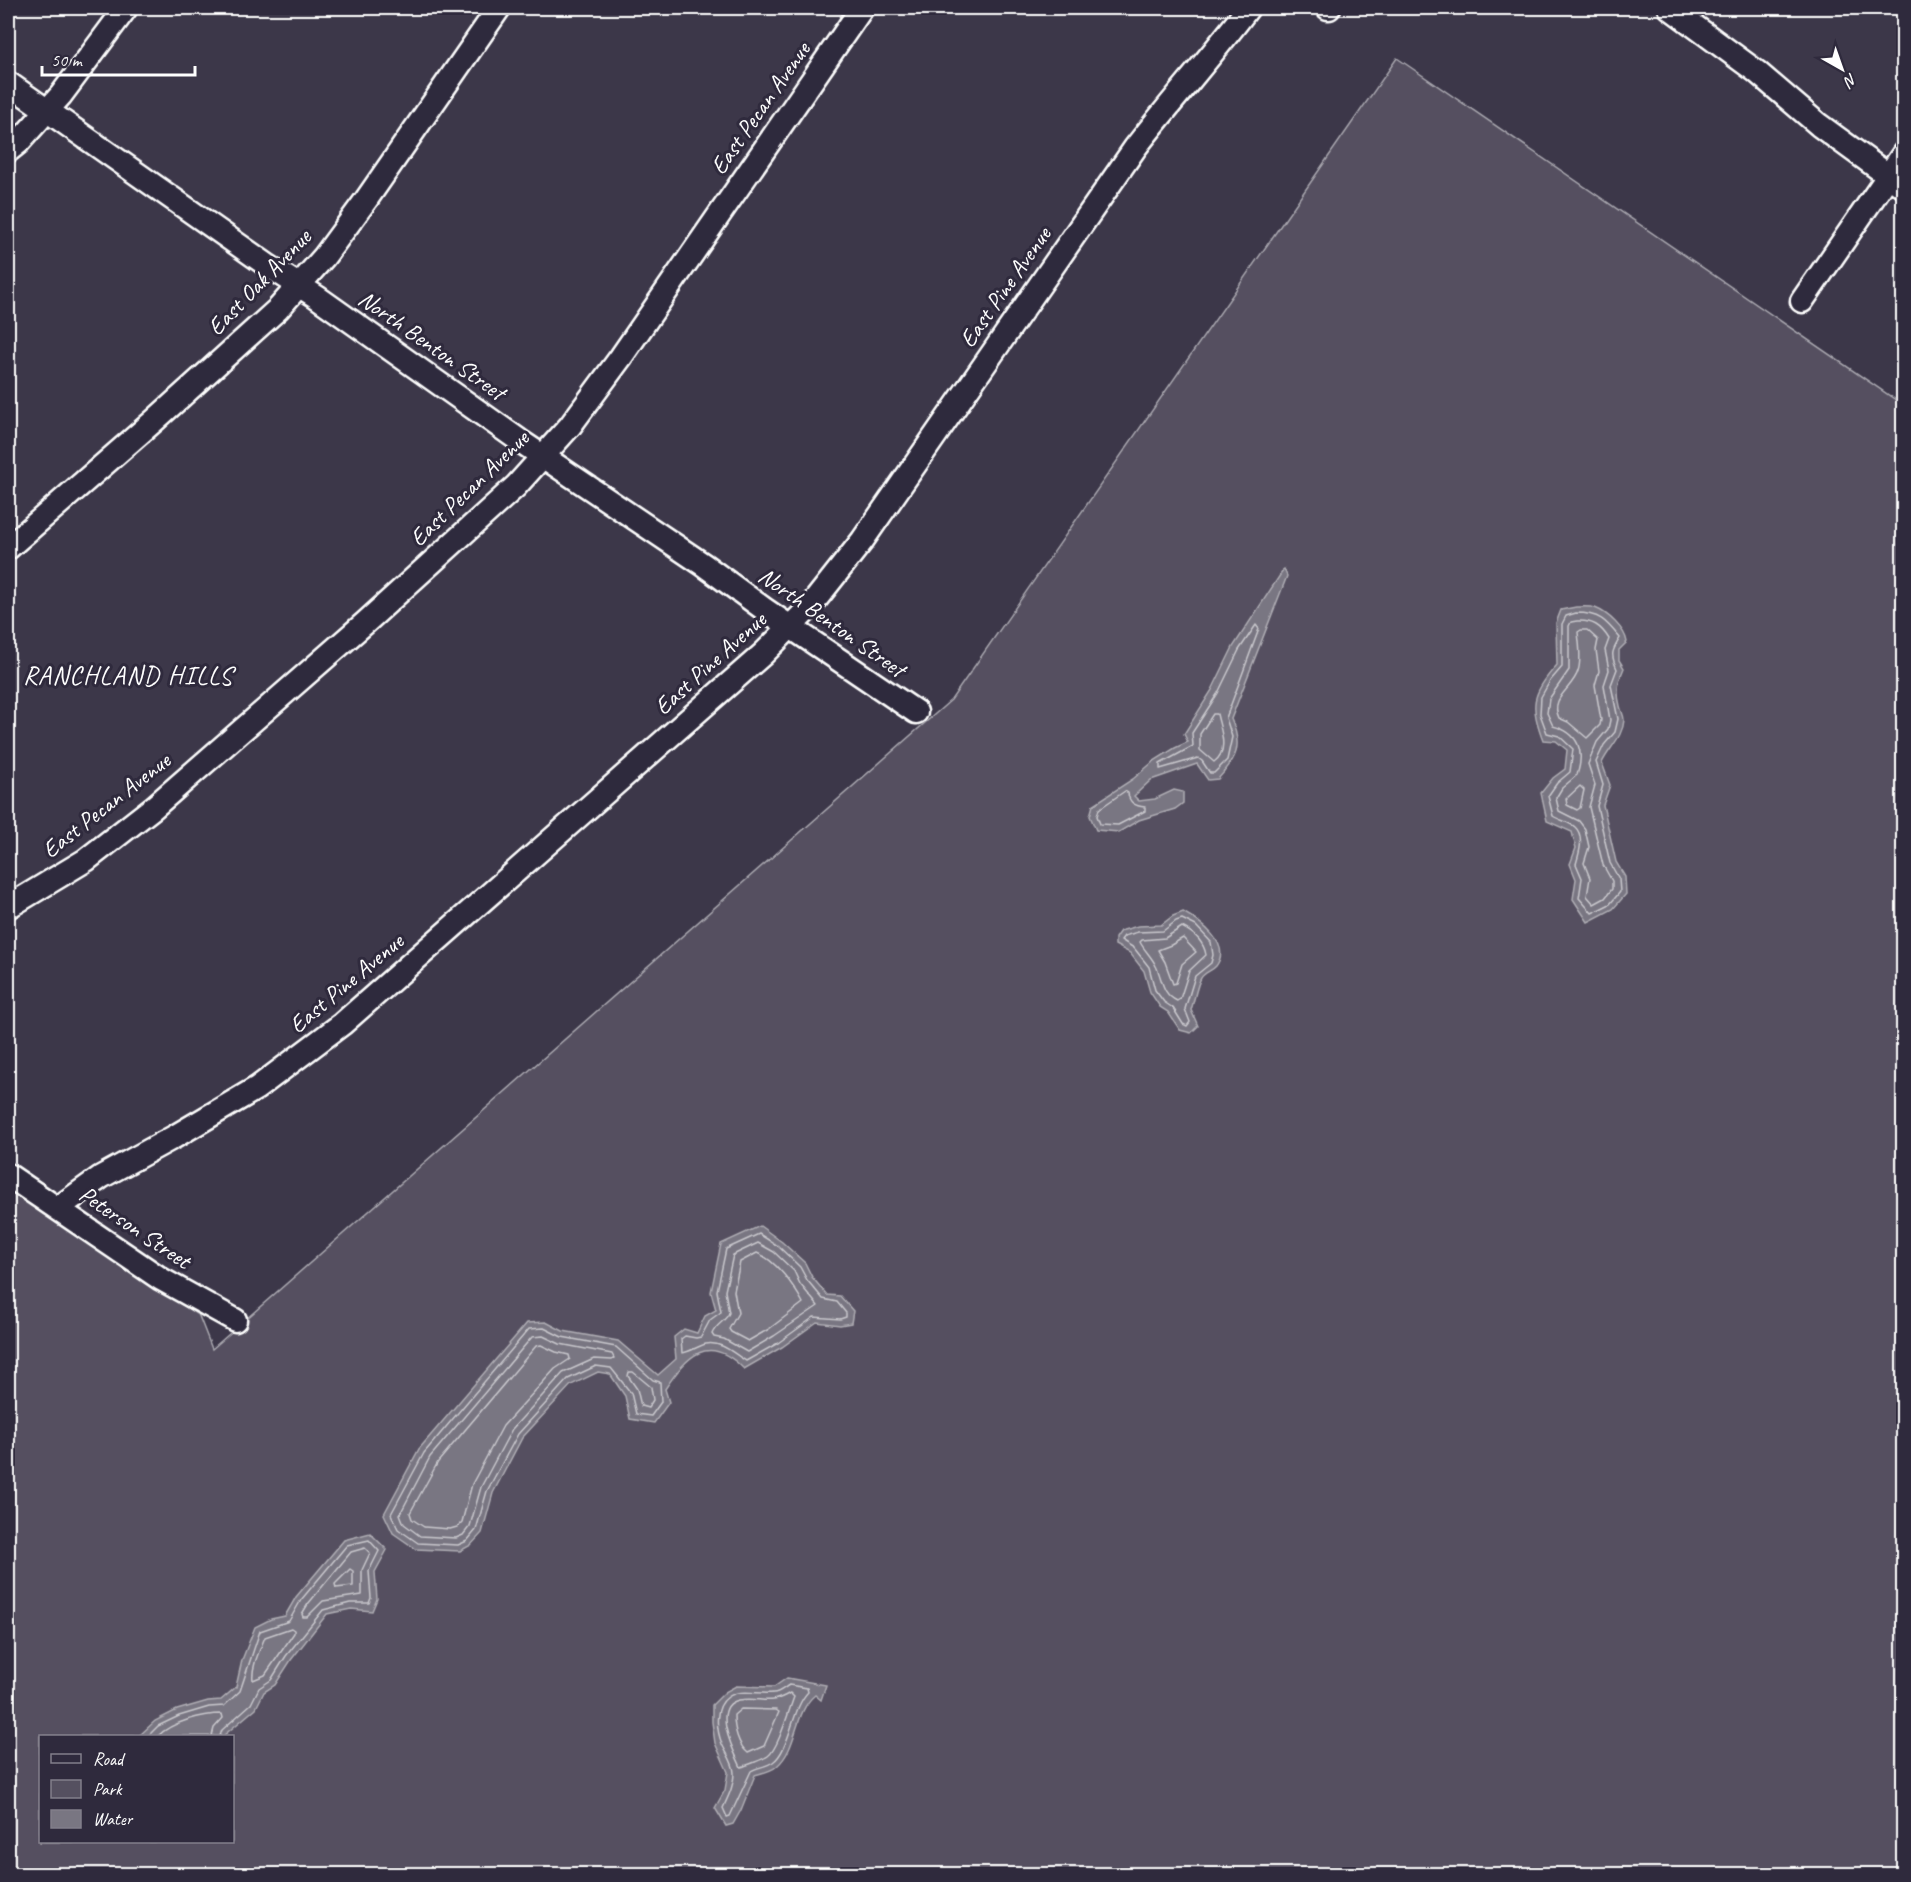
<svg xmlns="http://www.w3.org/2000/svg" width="1911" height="1882" font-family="Caveat,sans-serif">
	<rect width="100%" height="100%" fill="#3c3749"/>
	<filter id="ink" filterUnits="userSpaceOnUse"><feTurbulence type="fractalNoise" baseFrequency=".0167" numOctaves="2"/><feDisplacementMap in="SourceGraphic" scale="12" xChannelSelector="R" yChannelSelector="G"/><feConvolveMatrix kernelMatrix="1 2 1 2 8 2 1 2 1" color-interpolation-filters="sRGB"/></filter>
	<g filter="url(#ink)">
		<!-- green -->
		<path fill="#555060" stroke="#aaa8b0" stroke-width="1.5" fill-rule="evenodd" d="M 1397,58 L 1903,405 L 1903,1874 L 8,1874 L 8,1189 L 199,1316 L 212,1349 L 951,700 ZM 40,1736 L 232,1736 L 232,1842 L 40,1842 Z"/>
		<!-- water -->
		<g fill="#797682" stroke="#afadb4" stroke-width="1.5">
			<path d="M 1284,569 L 1287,576 L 1231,719 C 1243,746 1237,758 1218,779 L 1208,780 L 1197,764 L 1151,780 L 1134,796 L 1139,801 L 1155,799 L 1174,790 L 1183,792 L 1183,803 L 1175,809 L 1139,820 L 1119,832 L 1096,830 L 1090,816 L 1093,805 L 1133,779 L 1154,761 L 1175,748 L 1188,742 L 1184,734 L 1212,690 L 1233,647 Z"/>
			<path d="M 1576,607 C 1581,607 1590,606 1595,608 C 1608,613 1625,629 1627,642 L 1619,650 L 1619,660 L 1624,668 C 1618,682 1616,691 1620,706 C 1621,711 1624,715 1624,720 C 1623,737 1609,748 1602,763 L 1610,785 L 1603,805 L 1616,862 L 1625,877 L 1626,894 L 1613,909 L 1588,922 L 1573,899 L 1576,879 L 1570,864 L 1576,848 L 1572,832 L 1547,821 L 1541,793 L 1553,778 L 1565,769 L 1567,750 L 1556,741 L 1543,740 C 1530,705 1531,694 1557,665 L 1556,623 L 1561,610 Z"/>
			<path d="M 1183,912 C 1199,921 1233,944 1216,966 C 1212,971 1204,972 1201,978 C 1197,984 1194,1001 1191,1010 L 1198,1026 L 1191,1033 L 1180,1030 L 1168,1012 L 1160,1007 L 1150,992 L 1144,971 L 1130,953 L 1115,945 L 1115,938 L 1120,931 L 1138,926 L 1161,925 L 1173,916 Z"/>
			<path d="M 760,1226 L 782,1242 L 805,1263 L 812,1277 L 827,1295 L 840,1296 L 853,1311 L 851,1323 L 840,1325 L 817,1322 L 782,1347 L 744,1369 C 708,1332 687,1356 665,1389 L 669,1402 L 654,1423 L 630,1419 L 625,1396 L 610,1374 L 598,1372 L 571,1385 L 522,1438 L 493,1493 L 482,1533 L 471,1545 L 460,1551 L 416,1549 L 393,1533 L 384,1514 L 419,1449 L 527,1323 L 546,1322 L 563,1331 L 618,1341 L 658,1375 L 676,1359 L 674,1337 L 684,1329 L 697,1333 L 705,1316 L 716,1310 L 711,1292 L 721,1244 Z"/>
			<path d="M 370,1533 L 387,1550 L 375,1572 L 377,1599 L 372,1611 L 351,1609 L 327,1614 L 291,1660 L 275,1685 L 264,1692 L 256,1708 L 223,1736 L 139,1736 L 155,1721 L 177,1710 L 208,1701 L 221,1700 L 236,1687 L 242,1660 L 255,1627 L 271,1619 L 285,1616 L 296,1597 L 344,1540 Z"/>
			<path d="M 787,1678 L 826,1685 L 821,1700 L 815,1695 C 794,1712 798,1748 777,1766 C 772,1771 762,1773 755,1775 L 741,1810 L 733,1824 L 726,1826 L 715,1808 L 725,1790 L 728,1772 L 715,1743 L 712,1722 L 712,1705 L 725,1692 L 736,1686 L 774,1687 Z"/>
		</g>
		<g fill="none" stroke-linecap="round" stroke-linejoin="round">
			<!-- shore -->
			<g stroke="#c9c8cd" stroke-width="1.5">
				<path d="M 1576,613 C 1600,613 1606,621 1620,638 C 1612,651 1610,654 1617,669 L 1611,685 L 1618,719 L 1615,732 L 1604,745 L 1596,762 L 1603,785 L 1597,806 L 1610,863 L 1619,879 L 1620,892 L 1610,904 L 1592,913 L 1579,898 L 1582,878 L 1576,864 C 1579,854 1585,836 1575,827 C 1569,822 1559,820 1553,816 L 1548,796 L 1557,783 L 1570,772 L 1573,749 L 1559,736 L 1547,733 L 1540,714 L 1541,697 L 1550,681 L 1562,667 L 1562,624 L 1566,616 Z"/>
				<path d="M 1577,621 C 1592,620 1601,626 1609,639 L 1605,650 L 1609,670 L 1604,685 L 1610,720 L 1608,729 L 1597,742 L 1588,764 L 1595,785 L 1589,807 L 1603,865 L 1612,881 L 1612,889 L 1605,898 L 1594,904 L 1587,896 L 1590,878 L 1584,863 L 1589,847 L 1585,829 L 1579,821 L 1559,811 L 1556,798 L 1562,788 L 1577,775 C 1585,751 1579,733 1553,726 L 1547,713 L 1549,699 L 1569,670 L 1569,626 L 1571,622 Z"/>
				<path d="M 1256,625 L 1259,629 L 1226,718 L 1232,737 L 1227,760 L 1214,773 L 1210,773 L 1202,761 L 1198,758 L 1160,769 L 1160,764 L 1193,746 L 1192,733 L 1218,693 L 1239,650 Z"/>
				<path d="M 1581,630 L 1587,630 L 1598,640 L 1596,650 L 1599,671 L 1595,685 L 1601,720 L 1600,725 L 1587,738 L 1568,722 L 1559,718 C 1549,697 1573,689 1578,671 C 1582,660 1579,644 1578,632 Z"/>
				<path d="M 1217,714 C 1220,729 1230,750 1214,762 L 1200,750 L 1200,734 L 1213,714 Z"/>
				<path d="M 1580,786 L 1584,790 L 1580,808 L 1577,810 L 1567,805 L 1566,799 Z"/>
				<path d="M 1125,791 L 1128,793 C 1129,803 1135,806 1145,807 L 1145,811 L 1118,825 L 1100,824 L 1097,816 L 1099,809 Z"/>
				<path d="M 1182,919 L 1196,926 L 1211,942 L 1213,955 L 1211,963 L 1195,976 L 1185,1009 L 1190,1022 L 1187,1026 L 1183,1024 L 1173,1008 L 1164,1002 L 1155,990 L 1149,967 L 1134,948 L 1121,940 L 1124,936 L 1138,932 L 1163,931 L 1176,921 Z"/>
				<path d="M 1182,927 C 1194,933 1204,942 1206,955 L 1189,971 L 1180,999 L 1177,1001 C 1161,993 1163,980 1156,966 C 1152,957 1144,950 1140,942 L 1142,940 L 1165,938 Z"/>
				<path d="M 1183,938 L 1196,952 L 1182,964 L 1176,983 L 1173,984 L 1165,962 L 1158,950 L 1171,945 Z"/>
				<path d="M 759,1234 L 778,1246 L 800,1267 L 807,1280 L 823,1299 L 837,1302 L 846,1313 L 846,1317 L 840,1319 L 814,1317 L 778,1343 L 746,1361 C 734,1354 722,1341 706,1344 C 698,1346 690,1352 682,1353 L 681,1339 L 685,1336 L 696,1338 L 701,1337 L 710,1320 L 721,1312 L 717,1291 L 726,1249 Z"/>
				<path d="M 758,1243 L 774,1252 L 794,1271 L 800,1284 L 818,1306 L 774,1336 L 747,1352 L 724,1339 L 714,1337 L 712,1334 C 716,1324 725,1322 729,1313 L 725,1291 L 733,1255 Z"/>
				<path d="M 757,1253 C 776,1260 794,1286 803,1303 L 769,1329 L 748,1341 L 731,1332 L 729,1329 L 738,1313 L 734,1291 L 740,1262 Z"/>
				<path d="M 544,1328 L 562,1337 L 616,1347 L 653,1380 L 660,1382 L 661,1402 L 651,1416 L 636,1414 L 631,1393 L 611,1368 L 596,1366 L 568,1379 L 518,1434 L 487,1491 L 476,1530 L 467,1541 L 458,1545 L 418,1543 L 398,1529 L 391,1514 L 424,1453 L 529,1329 Z"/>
				<path d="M 543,1336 L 560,1344 L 612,1354 L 614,1358 L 612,1360 L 594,1359 L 563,1373 L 512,1429 L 481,1487 L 470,1526 L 463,1535 L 456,1538 L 420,1536 L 404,1524 L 400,1514 L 430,1457 L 532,1337 Z"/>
				<path d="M 541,1345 L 556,1352 L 569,1355 L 570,1359 L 555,1369 L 503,1426 L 472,1484 L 462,1522 L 457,1527 L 450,1529 L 424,1527 L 412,1519 L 410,1513 L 438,1462 L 536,1346 Z"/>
				<path d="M 629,1372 L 633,1372 L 651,1387 L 653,1400 L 648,1408 L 641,1406 L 637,1389 L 628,1376 Z"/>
				<path d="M 365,1548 L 370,1553 L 362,1570 L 362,1595 L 323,1601 L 307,1617 L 303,1617 L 302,1614 L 308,1604 L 351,1552 Z"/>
				<path d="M 350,1569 L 353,1571 L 353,1586 L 336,1588 L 335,1584 Z"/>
				<path d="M 291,1628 L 294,1630 L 294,1633 L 265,1675 L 253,1680 C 251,1667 260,1650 265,1637 Z"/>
				<path d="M 789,1685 L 807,1688 L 808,1692 C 792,1708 790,1750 773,1762 C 766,1767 757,1767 751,1771 L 730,1816 L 727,1817 L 723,1808 C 728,1797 734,1786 734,1773 C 734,1763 726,1753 722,1744 C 716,1729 714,1707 728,1697 C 740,1688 759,1695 773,1693 C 779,1693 784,1688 789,1685 Z"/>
				<path d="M 790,1693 L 794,1697 C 789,1710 778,1749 768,1756 C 764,1759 745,1766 741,1767 C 734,1752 710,1706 739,1700 C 761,1696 767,1707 790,1693 Z"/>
				<path d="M 741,1709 L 776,1710 L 779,1712 L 764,1746 L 748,1753 C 738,1745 734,1729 734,1715 Z"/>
				<path d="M 148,1736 L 158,1726 L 179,1716 L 209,1707 L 224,1706 L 240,1691 L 260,1631 L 289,1621 L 301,1600 L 347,1545 L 369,1540 L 379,1551 L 369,1571 L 371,1598 L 369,1603 L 350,1603 L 323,1610 L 286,1656 L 271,1680 L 259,1688 L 251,1704 L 222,1730 L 220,1736"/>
				<path d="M 158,1736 C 172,1722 202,1714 222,1714 L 223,1718 L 214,1728 L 212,1736"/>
			</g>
			<!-- minor casing -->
			<g stroke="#fff" stroke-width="27">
				<g id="minor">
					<path d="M 1328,8 L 1329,8"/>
					<path d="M 1670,8 L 1757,72 L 1819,125 L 1904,187"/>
					<path d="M 8,83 L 267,265 L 317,297 L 523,443 L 704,565 L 764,609 L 916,712"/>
					<path d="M 8,151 L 18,143 L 61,95 L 126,8"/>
					<path d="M 1802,301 L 1904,153"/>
					<path d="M 8,548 L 155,420 L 278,309 L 324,257 L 366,200 L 499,8"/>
					<path d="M 8,907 L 86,860 L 154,807 L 365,623 L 516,486 L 570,426 L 621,357 L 862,8"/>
					<path d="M 8,1175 L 161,1279 L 235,1320"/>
					<path d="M 58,1208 L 101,1177 L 174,1137 L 257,1088 L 342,1024 L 763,654 L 809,608 L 862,541 L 1135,148 C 1172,100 1212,56 1248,8"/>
				</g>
			</g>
			<!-- minor -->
			<use href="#minor" stroke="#2f2a3d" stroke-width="22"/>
		</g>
	</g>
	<g text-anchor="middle" stroke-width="6" stroke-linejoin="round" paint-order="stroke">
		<!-- street labels -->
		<g font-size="24" fill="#fff" stroke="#2f2a3d">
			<text transform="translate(760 108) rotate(-55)" y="8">East Pecan Avenue</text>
			<text transform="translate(259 282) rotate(-46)" y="8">East Oak Avenue</text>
			<text transform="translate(1005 287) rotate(-55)" y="8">East Pine Avenue</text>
			<text transform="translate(432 345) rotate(35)" y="8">North Benton Street</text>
			<text transform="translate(469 488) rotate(-44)" y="8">East Pecan Avenue</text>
			<text transform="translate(832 622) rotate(35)" y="8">North Benton Street</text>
			<text transform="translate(710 663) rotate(-42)" y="8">East Pine Avenue</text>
			<text transform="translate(106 805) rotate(-38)" y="8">East Pecan Avenue</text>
			<text transform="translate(346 983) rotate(-40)" y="8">East Pine Avenue</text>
			<text transform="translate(135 1227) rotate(34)" y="8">Peterson Street</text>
		</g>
		<!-- neighbourhood labels -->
		<g font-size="26" letter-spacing="1.5" fill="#fff" stroke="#2f2a3d">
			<text x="128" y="684">RANCHLAND HILLS</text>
		</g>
	</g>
	<!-- margin -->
	<rect width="1911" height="1882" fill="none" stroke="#2f2a3d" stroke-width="30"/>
	<rect x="15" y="15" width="1881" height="1852" fill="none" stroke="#fff" stroke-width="2" filter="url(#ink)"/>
	<!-- legend -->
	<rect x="39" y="1735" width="195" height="108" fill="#2f2a3d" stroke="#827f8b" stroke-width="1.5"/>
	<rect x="51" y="1754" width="30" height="9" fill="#2f2a3d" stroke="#827f8b" stroke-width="1.5"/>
	<text x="93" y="1765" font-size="18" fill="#ffffff">Road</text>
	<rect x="51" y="1780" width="30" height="18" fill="#555060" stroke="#827f8b" stroke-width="1.5"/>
	<text x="93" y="1795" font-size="18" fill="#ffffff">Park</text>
	<rect x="51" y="1810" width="30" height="18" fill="#797682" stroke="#827f8b" stroke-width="1.5"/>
	<text x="93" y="1825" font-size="18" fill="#ffffff">Water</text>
	<!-- north arrow -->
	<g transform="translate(1842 69) rotate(140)" stroke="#2f2a3d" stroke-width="4.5" paint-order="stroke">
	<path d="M0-4.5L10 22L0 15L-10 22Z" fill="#ffffff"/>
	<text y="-9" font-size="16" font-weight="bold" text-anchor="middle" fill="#ffffff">N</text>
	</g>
	<!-- scale -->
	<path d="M42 66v9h153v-9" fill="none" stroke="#ffffff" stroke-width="3"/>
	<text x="51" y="66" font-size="18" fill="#ffffff" stroke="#2f2a3d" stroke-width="4.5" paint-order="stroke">50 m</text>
</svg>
